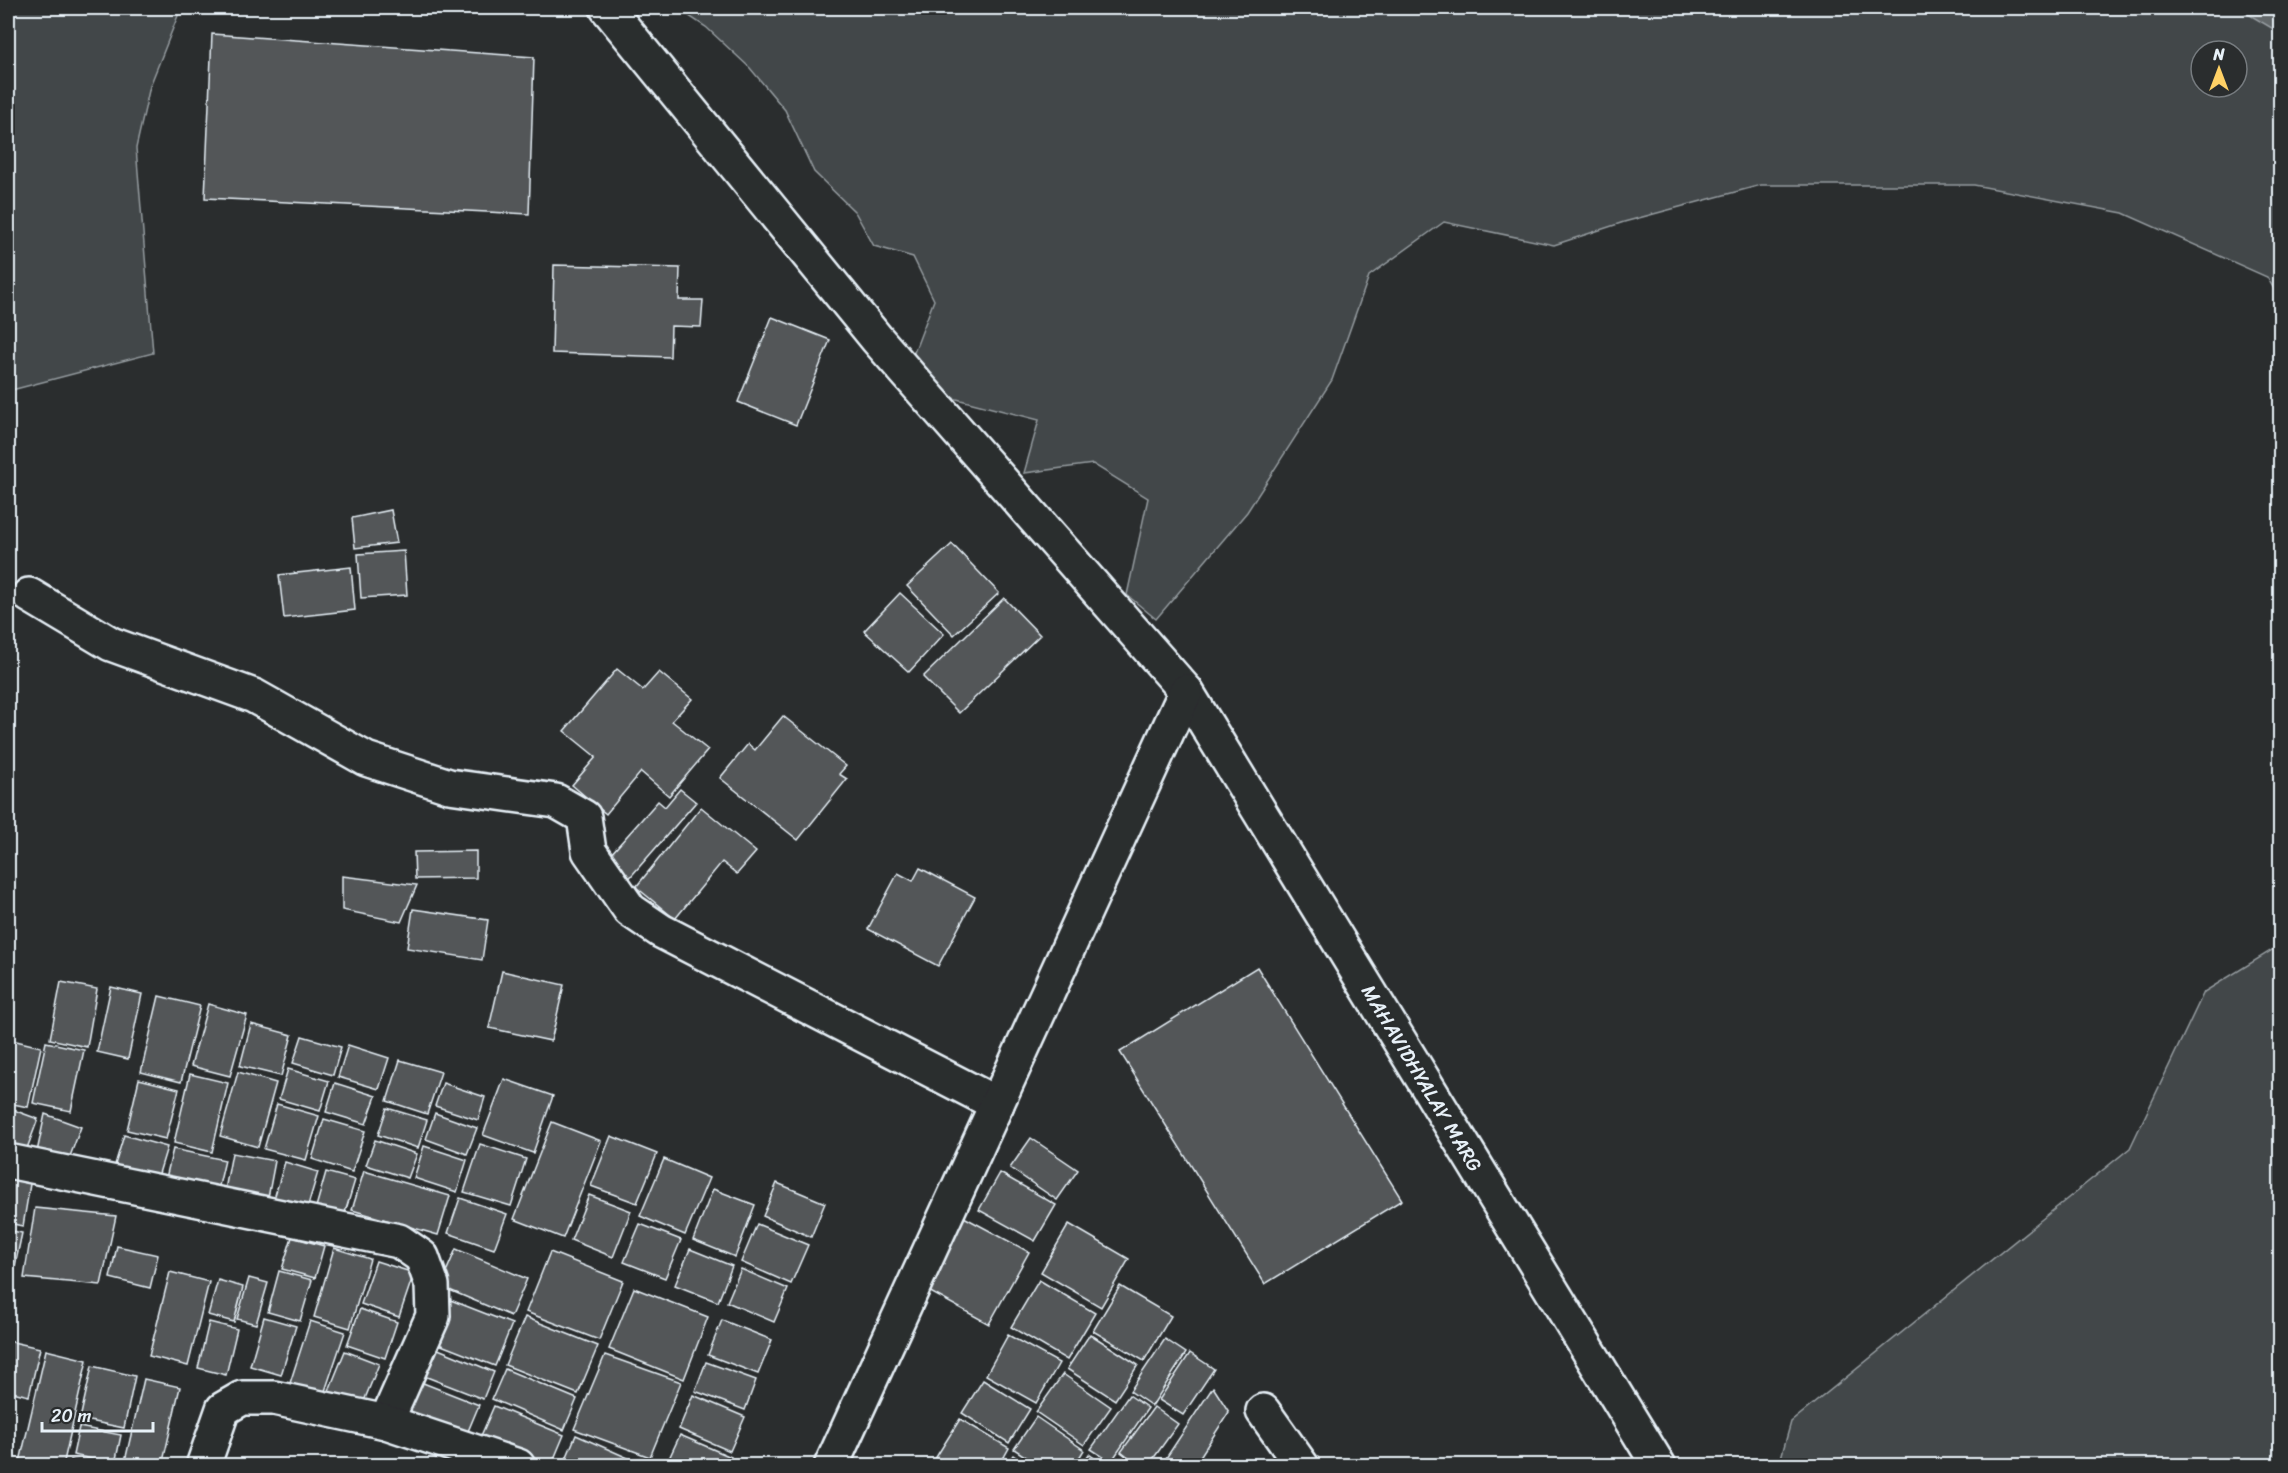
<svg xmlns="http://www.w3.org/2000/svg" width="2288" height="1473" font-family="Sriracha,sans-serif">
	<rect width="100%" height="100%" fill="#2a2d2e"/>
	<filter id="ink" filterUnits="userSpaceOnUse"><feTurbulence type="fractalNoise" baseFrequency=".0167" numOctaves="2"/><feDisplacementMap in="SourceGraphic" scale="12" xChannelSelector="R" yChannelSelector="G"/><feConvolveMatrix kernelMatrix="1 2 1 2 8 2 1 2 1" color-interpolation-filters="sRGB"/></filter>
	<g filter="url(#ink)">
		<!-- green -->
		<g fill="#424648" stroke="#959ca0" stroke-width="1.5" fill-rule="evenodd">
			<path d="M 8,8 L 181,8 L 150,86 L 136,148 L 153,353 L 8,391 Z"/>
			<path d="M 677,8 L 2280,8 L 2280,299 L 2267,277 L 2123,213 L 1974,185 L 1761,185 L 1624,222 L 1554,245 L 1444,222 L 1369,276 L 1332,380 L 1247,512 L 1156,619 L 1127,595 L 1148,498 L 1093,464 L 1024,473 L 1039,420 L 949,397 L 912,358 L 934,300 L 913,257 L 874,246 L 855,212 L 814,172 L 785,110 L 750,68 L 706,27 ZM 2201,51 L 2237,51 L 2237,87 L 2201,87 Z"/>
			<path d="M 2280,945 L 2280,1465 L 1779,1465 L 1791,1422 L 2130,1148 L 2204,992 Z"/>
		</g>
		<!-- water -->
		<path fill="#63686b" stroke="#989fa3" stroke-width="1.5" d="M 2238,8 L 2280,8 L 2280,33 Z"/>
		<!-- building -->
		<g fill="#535759" stroke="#e8f1f8" stroke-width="1.5">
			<path d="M 212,34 L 534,57 L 529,214 L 205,198 Z"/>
			<path d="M 554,265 L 680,268 L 679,300 L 703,300 L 701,327 L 671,326 L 670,357 L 552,353 Z"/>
			<path d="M 772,317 L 830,340 L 796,425 L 738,402 Z"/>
			<path d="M 391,510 L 397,543 L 355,548 L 352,518 Z"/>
			<path d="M 952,544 L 999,593 L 954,635 L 907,586 Z"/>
			<path d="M 404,551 L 407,595 L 361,598 L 358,554 Z"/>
			<path d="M 351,567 L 355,610 L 284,618 L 279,575 Z"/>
			<path d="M 900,593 L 944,634 L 909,672 L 864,631 Z"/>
			<path d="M 1004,598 L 1040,635 L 959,713 L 923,677 Z"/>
			<path d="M 617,669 L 643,690 L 659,672 L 692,699 L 672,721 L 708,750 L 669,796 L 641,772 L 606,814 L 572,785 L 596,757 L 564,731 Z"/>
			<path d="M 783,716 L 846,766 L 839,774 L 847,779 L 798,840 L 720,778 L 748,744 L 755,750 Z"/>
			<path d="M 680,789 L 696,802 L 626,882 L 603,863 L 658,801 L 665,807 Z"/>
			<path d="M 701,807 L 756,852 L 737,874 L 722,862 L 675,919 L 636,887 Z"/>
			<path d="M 476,851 L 476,878 L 415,879 L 414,852 Z"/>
			<path d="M 920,868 L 975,897 L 938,966 L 868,929 L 898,873 L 913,881 Z"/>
			<path d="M 342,876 L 417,885 L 401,922 L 342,910 Z"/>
			<path d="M 413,909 L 488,920 L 482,960 L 407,948 Z"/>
			<path d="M 1257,967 L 1402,1200 L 1265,1284 L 1120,1052 Z"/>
			<path d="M 502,971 L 564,985 L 551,1041 L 489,1028 Z"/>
			<path d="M 61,982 L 97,989 L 87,1047 L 50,1039 Z"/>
			<path d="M 111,987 L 142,994 L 128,1059 L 97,1052 Z"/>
			<path d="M 159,996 L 200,1006 L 181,1082 L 141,1072 Z"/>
			<path d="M 208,1004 L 247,1015 L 230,1076 L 191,1066 Z"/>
			<path d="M 251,1024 L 292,1035 L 281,1076 L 240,1066 Z"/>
			<path d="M 302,1036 L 341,1047 L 333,1075 L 293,1063 Z"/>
			<path d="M 8,1039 L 41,1047 L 28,1107 L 8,1103 Z"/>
			<path d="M 46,1042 L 84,1050 L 71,1111 L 33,1103 Z"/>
			<path d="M 348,1045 L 389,1058 L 379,1089 L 338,1077 Z"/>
			<path d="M 400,1060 L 441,1072 L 427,1114 L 387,1101 Z"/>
			<path d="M 288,1069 L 329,1081 L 320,1111 L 279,1099 Z"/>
			<path d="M 238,1072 L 276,1083 L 258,1147 L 220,1136 Z"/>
			<path d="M 190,1074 L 228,1083 L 212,1152 L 174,1143 Z"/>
			<path d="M 139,1079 L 179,1089 L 166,1139 L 127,1130 Z"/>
			<path d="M 504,1079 L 553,1096 L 533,1153 L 483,1135 Z"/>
			<path d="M 335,1083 L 376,1096 L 366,1124 L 326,1112 Z"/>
			<path d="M 443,1083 L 485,1097 L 478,1120 L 435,1106 Z"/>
			<path d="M 277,1104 L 319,1116 L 306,1160 L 264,1149 Z"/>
			<path d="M 8,1108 L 38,1119 L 26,1151 L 8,1144 Z"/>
			<path d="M 387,1108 L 427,1120 L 418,1148 L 378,1135 Z"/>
			<path d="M 435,1113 L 477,1128 L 467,1154 L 426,1139 Z"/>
			<path d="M 45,1114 L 81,1127 L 69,1159 L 37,1152 Z"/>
			<path d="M 324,1119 L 365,1131 L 352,1172 L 312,1159 Z"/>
			<path d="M 552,1122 L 601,1141 L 563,1238 L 514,1219 Z"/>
			<path d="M 124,1135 L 167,1147 L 157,1180 L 114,1168 Z"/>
			<path d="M 611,1136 L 657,1154 L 637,1203 L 591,1186 Z"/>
			<path d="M 1031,1138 L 1078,1170 L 1057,1200 L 1010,1168 Z"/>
			<path d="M 375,1140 L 417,1154 L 408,1178 L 366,1165 Z"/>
			<path d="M 480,1144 L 526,1159 L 511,1206 L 464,1192 Z"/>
			<path d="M 424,1146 L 467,1160 L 457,1192 L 414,1178 Z"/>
			<path d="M 173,1149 L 225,1160 L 218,1190 L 166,1178 Z"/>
			<path d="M 232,1153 L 275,1161 L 268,1198 L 225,1190 Z"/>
			<path d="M 664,1159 L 709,1178 L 685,1235 L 640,1216 Z"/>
			<path d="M 285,1162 L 318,1172 L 306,1212 L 273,1202 Z"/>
			<path d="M 364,1171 L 450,1196 L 438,1235 L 352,1210 Z"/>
			<path d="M 326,1172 L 355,1180 L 344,1216 L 316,1207 Z"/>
			<path d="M 1000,1173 L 1056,1205 L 1035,1241 L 979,1210 Z"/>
			<path d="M 8,1174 L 31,1178 L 23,1226 L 8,1223 Z"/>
			<path d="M 777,1183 L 825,1203 L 811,1237 L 763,1216 Z"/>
			<path d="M 713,1189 L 755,1205 L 735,1257 L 693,1240 Z"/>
			<path d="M 589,1195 L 631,1211 L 613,1257 L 571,1240 Z"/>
			<path d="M 460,1198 L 507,1214 L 494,1249 L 448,1233 Z"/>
			<path d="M 35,1208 L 116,1216 L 101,1285 L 24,1278 Z"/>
			<path d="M 962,1216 L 1029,1252 L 989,1324 L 923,1288 Z"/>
			<path d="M 640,1224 L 681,1240 L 665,1278 L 624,1262 Z"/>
			<path d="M 757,1224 L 808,1245 L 791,1284 L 741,1262 Z"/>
			<path d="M 1069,1224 L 1129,1259 L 1101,1307 L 1041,1272 Z"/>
			<path d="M 8,1230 L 22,1233 L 13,1275 L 8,1274 Z"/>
			<path d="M 292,1237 L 324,1246 L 315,1278 L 282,1269 Z"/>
			<path d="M 117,1246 L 158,1255 L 150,1288 L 110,1278 Z"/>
			<path d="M 334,1248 L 370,1259 L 350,1328 L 314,1317 Z"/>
			<path d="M 456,1249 L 527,1279 L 511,1316 L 440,1286 Z"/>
			<path d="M 690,1249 L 732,1266 L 718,1302 L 675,1285 Z"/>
			<path d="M 550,1252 L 623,1281 L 599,1340 L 526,1312 Z"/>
			<path d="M 376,1261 L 414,1273 L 399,1317 L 361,1304 Z"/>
			<path d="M 741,1269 L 788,1289 L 774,1322 L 727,1302 Z"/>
			<path d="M 279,1271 L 312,1280 L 300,1321 L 268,1312 Z"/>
			<path d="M 170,1272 L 209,1282 L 188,1366 L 149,1356 Z"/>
			<path d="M 249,1278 L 268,1283 L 256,1324 L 237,1319 Z"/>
			<path d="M 8,1279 L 12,1280 L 8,1303 Z"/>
			<path d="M 218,1280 L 243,1287 L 234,1322 L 208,1315 Z"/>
			<path d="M 1039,1280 L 1095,1313 L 1067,1360 L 1011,1327 Z"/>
			<path d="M 1120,1286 L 1171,1316 L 1144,1361 L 1093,1331 Z"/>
			<path d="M 634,1288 L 708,1317 L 684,1379 L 609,1349 Z"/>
			<path d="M 448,1299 L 512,1324 L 495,1366 L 431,1341 Z"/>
			<path d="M 360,1309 L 397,1322 L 385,1358 L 347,1345 Z"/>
			<path d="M 264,1317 L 296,1326 L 281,1375 L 250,1366 Z"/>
			<path d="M 525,1317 L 598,1346 L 578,1394 L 505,1365 Z"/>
			<path d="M 722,1320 L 772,1340 L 758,1374 L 708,1355 Z"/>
			<path d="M 310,1321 L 345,1332 L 324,1394 L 290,1383 Z"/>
			<path d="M 209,1322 L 237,1329 L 226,1375 L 198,1368 Z"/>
			<path d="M 1090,1334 L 1138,1365 L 1115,1400 L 1067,1369 Z"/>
			<path d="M 1008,1335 L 1059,1363 L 1036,1403 L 986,1375 Z"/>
			<path d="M 1165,1339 L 1186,1353 L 1152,1406 L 1130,1391 Z"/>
			<path d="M 8,1341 L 40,1348 L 29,1396 L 8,1391 Z"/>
			<path d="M 426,1344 L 494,1372 L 483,1399 L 414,1372 Z"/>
			<path d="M 46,1350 L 87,1360 L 63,1466 L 19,1466 Z"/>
			<path d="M 345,1351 L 379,1364 L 362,1406 L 328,1393 Z"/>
			<path d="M 1190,1353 L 1214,1369 L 1183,1415 L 1159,1400 Z"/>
			<path d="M 605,1355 L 681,1382 L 650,1457 L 574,1429 Z"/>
			<path d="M 706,1362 L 756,1380 L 745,1410 L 695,1391 Z"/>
			<path d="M 92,1366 L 135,1376 L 124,1428 L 80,1419 Z"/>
			<path d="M 505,1369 L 577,1399 L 564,1430 L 492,1399 Z"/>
			<path d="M 1063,1374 L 1111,1407 L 1084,1445 L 1036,1412 Z"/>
			<path d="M 144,1379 L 180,1387 L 162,1466 L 125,1461 Z"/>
			<path d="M 413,1379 L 479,1405 L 466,1436 L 400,1410 Z"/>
			<path d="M 983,1380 L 1030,1409 L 1009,1443 L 962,1413 Z"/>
			<path d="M 1213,1387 L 1229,1412 L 1194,1466 L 1177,1466 L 1166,1458 Z"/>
			<path d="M 693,1395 L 745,1417 L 730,1451 L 679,1429 Z"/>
			<path d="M 1129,1395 L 1148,1408 L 1111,1462 L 1091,1449 Z"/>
			<path d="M 494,1406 L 564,1435 L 551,1466 L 480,1438 Z"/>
			<path d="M 1154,1407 L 1178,1424 L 1148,1466 L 1139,1466 L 1121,1452 Z"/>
			<path d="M 1036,1417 L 1084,1450 L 1074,1466 L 1040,1466 L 1014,1449 Z"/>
			<path d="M 960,1419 L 1009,1448 L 999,1466 L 939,1466 L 933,1462 Z"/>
			<path d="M 79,1427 L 121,1435 L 115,1464 L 73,1455 Z"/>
			<path d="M 576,1435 L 644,1465 L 644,1466 L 563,1466 Z"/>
			<path d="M 680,1435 L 731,1457 L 727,1466 L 666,1465 Z"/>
			<path d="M 1089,1454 L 1105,1466 L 1081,1466 Z"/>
			<path d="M 1013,1455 L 1029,1466 L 1005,1466 Z"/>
			<path d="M 71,1460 L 94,1466 L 70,1466 Z"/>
		</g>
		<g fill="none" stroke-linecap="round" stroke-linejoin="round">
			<!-- street casing -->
			<g stroke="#e8f1f8" stroke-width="38">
				<g id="street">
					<path d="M 607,8 L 877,339 L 1186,691 L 1659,1466"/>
					<path d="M 29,595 L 111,644 L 254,696 L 366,759 L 449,786 L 556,801 L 584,817 L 589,851 L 630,910 L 661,931 L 997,1104"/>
					<path d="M 8,1161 L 399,1241 L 422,1257 L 432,1285 L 433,1316 L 386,1422"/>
					<path d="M 1263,1411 L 1302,1466"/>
					<path d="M 203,1466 L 223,1409 L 242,1398 L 274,1398 L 386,1422 L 518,1466"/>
					<path d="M 831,1466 L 1186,691"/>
				</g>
			</g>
			<!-- street -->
			<use href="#street" stroke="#2a2d2e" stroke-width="33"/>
		</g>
	</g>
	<g text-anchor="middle" stroke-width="4.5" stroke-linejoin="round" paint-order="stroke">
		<!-- street labels -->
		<g font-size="20" fill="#e8f1f8" stroke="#2a2d2e">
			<text transform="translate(1422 1078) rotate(59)" y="7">MAHAVIDHYALAY MARG</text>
		</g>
	</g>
	<!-- margin -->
	<rect width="2288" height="1473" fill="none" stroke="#2a2d2e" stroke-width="30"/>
	<rect x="15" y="15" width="2258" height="1443" fill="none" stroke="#e8f1f8" stroke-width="2" filter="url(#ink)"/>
	<!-- north arrow -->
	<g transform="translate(2219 69)"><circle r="28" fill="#2a2d2e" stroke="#767b7f" stroke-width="1.5"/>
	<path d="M0-4.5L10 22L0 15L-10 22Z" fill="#ffd166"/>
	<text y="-9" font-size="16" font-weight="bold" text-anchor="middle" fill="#e8f1f8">N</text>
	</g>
	<!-- scale -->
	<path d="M42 1422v9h111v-9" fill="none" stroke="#e8f1f8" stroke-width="3"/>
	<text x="51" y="1422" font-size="18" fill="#e8f1f8" stroke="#2a2d2e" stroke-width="4.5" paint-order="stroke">20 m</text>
</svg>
